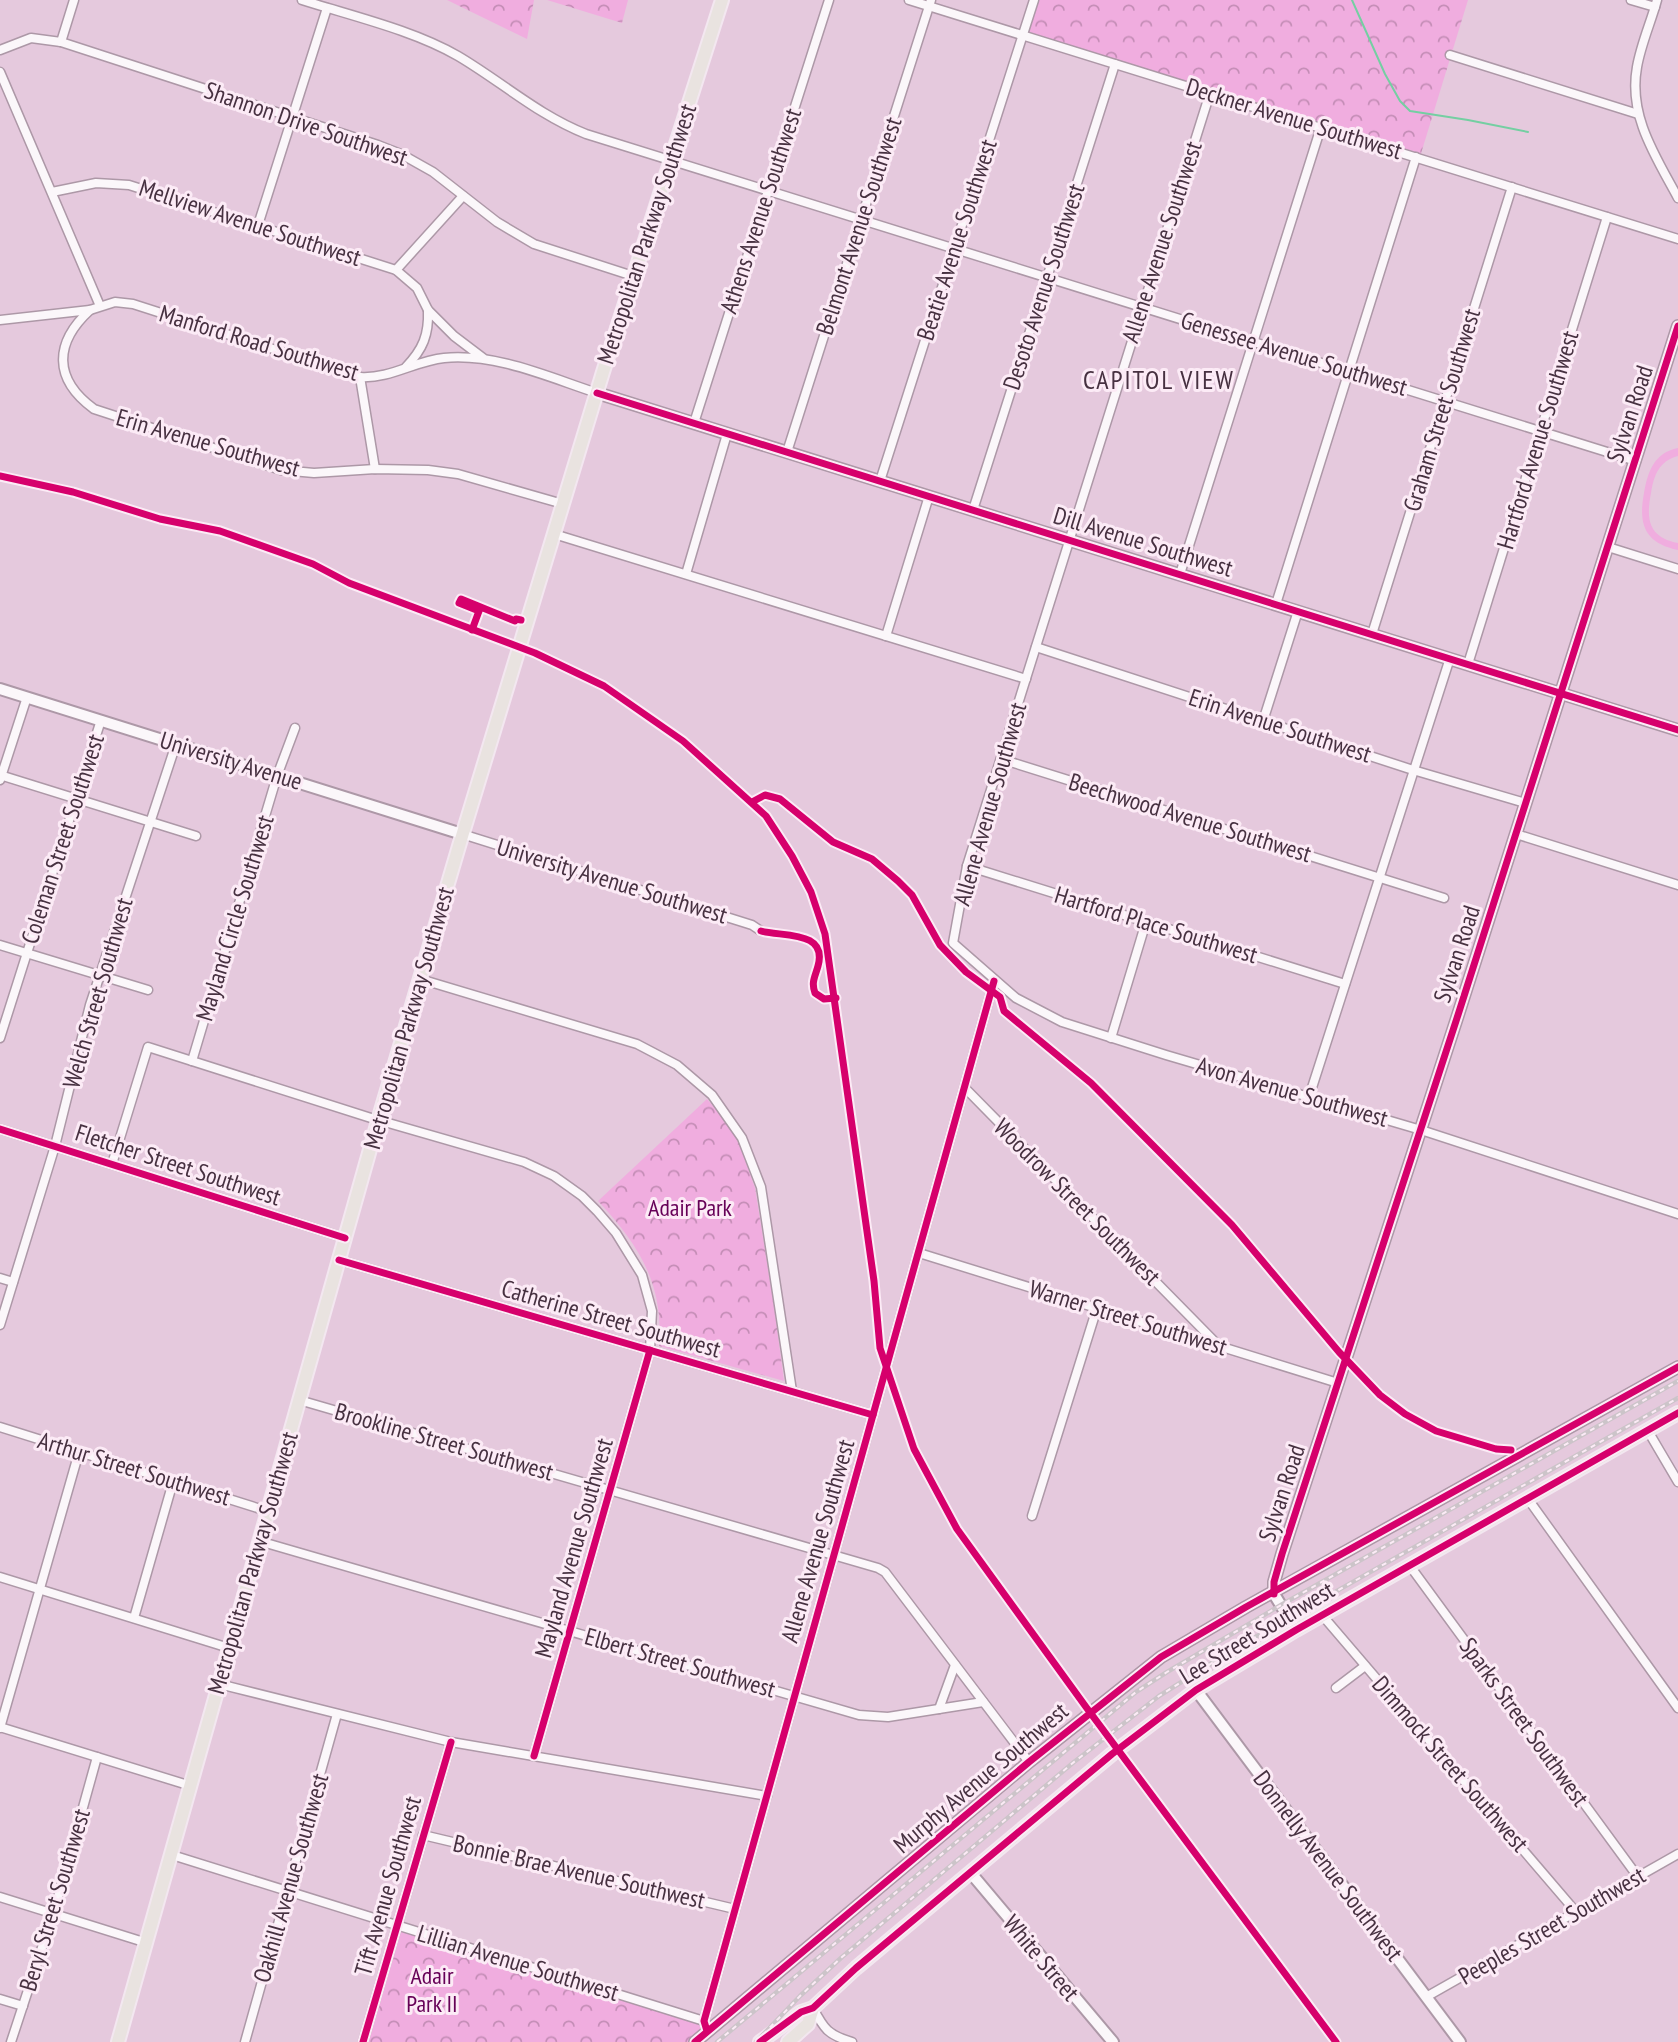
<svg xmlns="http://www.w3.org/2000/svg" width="1678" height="2042" font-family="'PT Sans Narrow',sans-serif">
	<defs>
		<pattern id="forest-crowns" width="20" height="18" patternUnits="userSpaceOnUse" patternTransform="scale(1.75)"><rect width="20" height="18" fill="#f0addf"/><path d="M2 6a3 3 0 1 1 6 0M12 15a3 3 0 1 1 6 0" fill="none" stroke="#c48db6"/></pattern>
	</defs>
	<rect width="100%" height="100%" fill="#e5c9dd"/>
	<!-- grass -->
	<path fill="#f0addf" d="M 1678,448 L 1678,456 C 1659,461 1654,475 1651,493 C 1646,519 1648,537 1678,543 L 1678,550 C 1645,543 1638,525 1644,493 C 1648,471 1654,453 1678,448 Z"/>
	<!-- forest -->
	<g fill="url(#forest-crowns)">
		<path d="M 447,0 L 534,0 L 527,39 Z"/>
		<path d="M 547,0 L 628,0 L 622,23 Z"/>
		<path d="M 1031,0 L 1468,0 L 1419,160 L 1021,31 Z"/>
		<path d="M 707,1099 L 724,1119 L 738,1141 L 755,1188 L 774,1306 L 784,1381 L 659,1346 C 664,1284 639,1245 598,1201 Z"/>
		<path d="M 397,1925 L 704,2021 L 707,2031 L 695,2042 L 363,2042 Z"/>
	</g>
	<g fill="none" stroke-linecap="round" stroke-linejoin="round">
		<!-- stream -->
		<path stroke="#74cfa2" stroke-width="2" d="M 1352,0 L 1385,74 L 1400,101 L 1410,111 L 1468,120 L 1528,132"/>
		<!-- street casing -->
		<g stroke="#ad98a7" stroke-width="11">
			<g id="street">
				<path d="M 302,0 C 352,16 413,30 458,56 C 502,82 538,115 586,134 L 1636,461"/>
				<path d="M 909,0 L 1678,239"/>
				<path d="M 1631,0 L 1655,7"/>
				<path d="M 1657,0 C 1651,22 1641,44 1637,67 C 1628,116 1656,157 1678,198"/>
				<path d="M 61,42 L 74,0"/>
				<path d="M 0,50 L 31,38 L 61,42 L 378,145 L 401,154 L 433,172 L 497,222 L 534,244 L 633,276"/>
				<path d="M 1450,55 L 1638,114"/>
				<path d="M 0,72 L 100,306"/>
				<path d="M 1210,93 L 967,866 L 953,943 L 1016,998 L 1062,1022 L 1166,1055 L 1421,1130 L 1678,1214"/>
				<path d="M 52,192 L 96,183 L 129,185 L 396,270 L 417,288 L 428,310 L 454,336 L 483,358"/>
				<path d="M 258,225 L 327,8"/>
				<path d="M 396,270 L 463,196"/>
				<path d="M 90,310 C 54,343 53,379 94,409 L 281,470 L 314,473 L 375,469 L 428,470 L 458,474 L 563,504"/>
				<path d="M 0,320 L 90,310 L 115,302 L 133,304 L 360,377 C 390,379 415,361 444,358 C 496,353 548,377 597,393"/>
				<path d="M 406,367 C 423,349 429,335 428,310"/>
				<path d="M 360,377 L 375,469"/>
				<path d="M 694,423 L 829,0"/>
				<path d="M 787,452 L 931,0"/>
				<path d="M 880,481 L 1034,0"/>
				<path d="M 973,510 L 1115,64"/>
				<path d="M 554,534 L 1026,679"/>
				<path d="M 1608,547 L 1678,569"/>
				<path d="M 686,574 L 727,434"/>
				<path d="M 1180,574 L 1321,127"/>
				<path d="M 1276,604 L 1416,157"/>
				<path d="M 1372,634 L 1512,187"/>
				<path d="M 886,636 L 929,496"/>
				<path d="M 1036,647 L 1413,770 L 1525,803"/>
				<path d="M 1468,664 L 1607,217"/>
				<path d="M 1263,721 L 1298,611"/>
				<path d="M 1001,759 L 1444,898"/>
				<path d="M 0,775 L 196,836"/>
				<path d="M 0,780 L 27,697"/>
				<path d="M 462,834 L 752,925 L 761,931"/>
				<path d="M 1516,834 L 1678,885"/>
				<path d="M 967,866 L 1345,984"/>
				<path d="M 0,945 L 148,990"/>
				<path d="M 420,979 L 637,1044 L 677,1065 L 712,1095 L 742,1138 L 761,1187 L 792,1391"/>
				<path d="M 0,1038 L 101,720"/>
				<path d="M 1111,1038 L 1146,922"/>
				<path d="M 192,1061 L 277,776 L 295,728"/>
				<path d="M 965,1088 L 1218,1345"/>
				<path d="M 1309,1097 L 1450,658"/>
				<path d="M 0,1129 L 345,1238"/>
				<path d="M 112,1164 L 148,1047 L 371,1118 L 524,1162 L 554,1176 L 582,1196 L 597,1211 L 616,1233 L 642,1275 L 652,1311 L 650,1350 L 534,1756"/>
				<path d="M 919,1253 L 1338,1383"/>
				<path d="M 339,1260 L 873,1415"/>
				<path d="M 0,1278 L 13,1282"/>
				<path d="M 0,1325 L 55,1146 L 90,1005 L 176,744"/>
				<path d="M 299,1400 L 878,1568 L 885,1572 L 1029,1762"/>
				<path d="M 0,1427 L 267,1511"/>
				<path d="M 1648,1431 L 1678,1482"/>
				<path d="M 1528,1499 L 1678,1708"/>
				<path d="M 1032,1516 L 1097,1308"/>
				<path d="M 259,1541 L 859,1715 L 888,1717 L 983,1702"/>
				<path d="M 1410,1566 L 1638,1877"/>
				<path d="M 0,1577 L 229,1648"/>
				<path d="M 1322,1615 L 1577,1913"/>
				<path d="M 134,1618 L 173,1482"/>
				<path d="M 219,1684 L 451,1742 L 767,1796"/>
				<path d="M 1336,1688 L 1365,1666"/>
				<path d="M 939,1709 L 955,1665"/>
				<path d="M 0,1727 L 191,1786"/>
				<path d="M 0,1728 L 79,1452"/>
				<path d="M 423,1835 L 735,1909"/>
				<path d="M 172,1855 L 704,2021"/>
				<path d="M 0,1897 L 147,1943"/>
				<path d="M 1426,1997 L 1678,1854"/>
				<path d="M 0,1999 L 23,2006"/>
				<path d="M 813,2008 C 824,2029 828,2035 852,2042"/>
				<path d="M 707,2031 L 704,2021 L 994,981"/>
				<path d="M 11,2042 L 55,1908 L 97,1757"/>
				<path d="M 245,2042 L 337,1714"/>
				<path d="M 363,2042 L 451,1742"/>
			</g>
		</g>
		<!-- secondary casing -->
		<g stroke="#ad98a7" stroke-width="14">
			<g id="secondary">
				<path d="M 597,393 L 1678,730"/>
				<path d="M 0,689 L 462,834"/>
				<path d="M 1274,1594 L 1274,1582 L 1282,1554 L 1457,1018 L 1678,326"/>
				<path d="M 1274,1594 L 1296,1630"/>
				<path d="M 1196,1690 L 1460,2042"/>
				<path d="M 970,1872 L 1113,2042"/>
				<path d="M 695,2042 L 1029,1762 L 1161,1657 L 1246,1607 L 1678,1367"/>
			</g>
		</g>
		<!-- primary casing -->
		<g stroke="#f3e7f0" stroke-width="16">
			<g id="primary">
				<path d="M 118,2042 L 380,1114 L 459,846 L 603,372 L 722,0"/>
				<path d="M 760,2042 L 801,2012 L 813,2008 L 856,1968 L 1112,1754 L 1196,1690 L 1296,1630 L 1678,1413"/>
				<path d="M 788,2042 L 808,2024 L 813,2008"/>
			</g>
		</g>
		<!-- street -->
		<use href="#street" stroke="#fbf7fa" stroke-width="8"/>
		<!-- secondary -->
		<use href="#secondary" stroke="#fbf7fa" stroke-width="10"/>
		<!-- primary -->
		<use href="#primary" stroke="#e9e3e0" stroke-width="12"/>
		<!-- rail casing -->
		<g stroke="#ccc4c9" stroke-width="4.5">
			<g id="rail">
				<path d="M 717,2042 L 1136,1692 L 1167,1672 L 1281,1605 L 1678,1381"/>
				<path d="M 756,2042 L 800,1996 L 842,1957 L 1074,1762 L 1159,1696 L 1236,1648 L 1678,1398"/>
			</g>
		</g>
		<!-- rail -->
		<use href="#rail" stroke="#fcebf6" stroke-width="2" stroke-dasharray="5" stroke-linecap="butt"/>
		<!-- cycleway casing -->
		<g stroke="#fcebf6" stroke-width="11">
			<g id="cycleway">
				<path d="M 597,393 L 1678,730"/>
				<path d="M 0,476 L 73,492 L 160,519 L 220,531 L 313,564 L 349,583 L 535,653 L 604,686 L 683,741 L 766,816 L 792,856 L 811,892 L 825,934 L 874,1281 L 880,1348 L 914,1449 L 957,1529 L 1086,1707 L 1336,2042"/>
				<path d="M 472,630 L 479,611 L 459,603 L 461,599 L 515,621 L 516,619 L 521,620"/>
				<path d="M 752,802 L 765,795 L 780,799 L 833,842 L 872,859 L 898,881 L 912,895 L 940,945 L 966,972 L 1000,997 L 1004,1011 L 1091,1083 L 1232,1225 L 1339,1352 L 1380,1395 L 1405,1414 L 1436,1431 L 1496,1449 L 1511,1450"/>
				<path d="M 761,931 C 782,937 828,930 818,966 C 815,977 811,982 815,993 L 824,999 L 836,998"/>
				<path d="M 0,1129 L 345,1238"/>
				<path d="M 339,1260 L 873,1415"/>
				<path d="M 1274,1594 L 1274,1582 L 1282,1554 L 1457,1018 L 1678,326"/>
				<path d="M 534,1756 L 650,1350"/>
				<path d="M 707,2031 L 704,2021 L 994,981"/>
				<path d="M 363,2042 L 451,1742"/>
				<path d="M 695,2042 L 1029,1762 L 1161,1657 L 1246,1607 L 1678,1367"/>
				<path d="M 760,2042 L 801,2012 L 813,2008 L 856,1968 L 1112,1754 L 1196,1690 L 1296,1630 L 1678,1413"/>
			</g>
		</g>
		<!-- cycleway -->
		<use href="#cycleway" stroke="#d6006c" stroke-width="7"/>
	</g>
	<g text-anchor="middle" stroke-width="6" stroke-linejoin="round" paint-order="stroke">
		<!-- street labels -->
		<g font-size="24" fill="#473141" stroke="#fcebf6">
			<text transform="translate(1294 119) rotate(17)" y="8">Deckner Avenue Southwest</text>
			<text transform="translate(306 124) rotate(19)" y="8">Shannon Drive Southwest</text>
			<text transform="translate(761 211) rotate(-72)" y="8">Athens Avenue Southwest</text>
			<text transform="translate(250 223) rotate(18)" y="8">Mellview Avenue Southwest</text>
			<text transform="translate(859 226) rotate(-72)" y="8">Belmont Avenue Southwest</text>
			<text transform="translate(647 234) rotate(-72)" y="8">Metropolitan Parkway Southwest</text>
			<text transform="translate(957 240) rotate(-72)" y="8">Beatie Avenue Southwest</text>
			<text transform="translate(1162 242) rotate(-72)" y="8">Allene Avenue Southwest</text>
			<text transform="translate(1044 287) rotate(-72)" y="8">Desoto Avenue Southwest</text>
			<text transform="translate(259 343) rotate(17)" y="8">Manford Road Southwest</text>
			<text transform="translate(1294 354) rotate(17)" y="8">Genessee Avenue Southwest</text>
			<text transform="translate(1442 410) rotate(-73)" y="8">Graham Street Southwest</text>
			<text transform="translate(1630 414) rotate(-72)" y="8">Sylvan Road</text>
			<text transform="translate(1538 440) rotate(-73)" y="8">Hartford Avenue Southwest</text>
			<text transform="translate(208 443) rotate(16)" y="8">Erin Avenue Southwest</text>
			<text transform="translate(1143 542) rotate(17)" y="8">Dill Avenue Southwest</text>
			<text transform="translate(1280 726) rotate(18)" y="8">Erin Avenue Southwest</text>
			<text transform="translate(231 761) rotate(17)" y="8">University Avenue</text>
			<text transform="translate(990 804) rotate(-74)" y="8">Allene Avenue Southwest</text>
			<text transform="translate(1190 818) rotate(17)" y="8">Beechwood Avenue Southwest</text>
			<text transform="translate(63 839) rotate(-72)" y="8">Coleman Street Southwest</text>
			<text transform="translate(612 881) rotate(17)" y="8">University Avenue Southwest</text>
			<text transform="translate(235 918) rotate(-73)" y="8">Mayland Circle Southwest</text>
			<text transform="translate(1156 925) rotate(17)" y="8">Hartford Place Southwest</text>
			<text transform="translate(1457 954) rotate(-72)" y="8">Sylvan Road</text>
			<text transform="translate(98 993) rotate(-74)" y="8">Welch Street Southwest</text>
			<text transform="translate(409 1018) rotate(-74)" y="8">Metropolitan Parkway Southwest</text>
			<text transform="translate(1292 1092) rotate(16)" y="8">Avon Avenue Southwest</text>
			<text transform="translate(178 1165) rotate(18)" y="8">Fletcher Street Southwest</text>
			<text transform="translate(1077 1202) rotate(45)" y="8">Woodrow Street Southwest</text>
			<text transform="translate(1128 1318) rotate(17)" y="8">Warner Street Southwest</text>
			<text transform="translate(611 1319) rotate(16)" y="8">Catherine Street Southwest</text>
			<text transform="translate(444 1442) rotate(16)" y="8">Brookline Street Southwest</text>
			<text transform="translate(134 1469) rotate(17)" y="8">Arthur Street Southwest</text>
			<text transform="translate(1282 1493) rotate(-72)" y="8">Sylvan Road</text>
			<text transform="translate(818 1541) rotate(-74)" y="8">Allene Avenue Southwest</text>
			<text transform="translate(574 1548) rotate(-74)" y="8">Mayland Avenue Southwest</text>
			<text transform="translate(253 1563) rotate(-74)" y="8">Metropolitan Parkway Southwest</text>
			<text transform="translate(1257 1633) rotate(-31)" y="8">Lee Street Southwest</text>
			<text transform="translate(680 1663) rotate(16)" y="8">Elbert Street Southwest</text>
			<text transform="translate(1524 1722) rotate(54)" y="8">Sparks Street Southwest</text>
			<text transform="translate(1450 1764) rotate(49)" y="8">Dimmock Street Southwest</text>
			<text transform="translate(981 1778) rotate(-40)" y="8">Murphy Avenue Southwest</text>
			<text transform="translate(1328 1866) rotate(53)" y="8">Donnelly Avenue Southwest</text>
			<text transform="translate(579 1872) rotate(13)" y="8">Bonnie Brae Avenue Southwest</text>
			<text transform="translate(291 1878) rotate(-74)" y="8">Oakhill Avenue Southwest</text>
			<text transform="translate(388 1886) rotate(-74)" y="8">Tift Avenue Southwest</text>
			<text transform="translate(55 1900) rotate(-73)" y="8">Beryl Street Southwest</text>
			<text transform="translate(1552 1926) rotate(-30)" y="8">Peeples Street Southwest</text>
			<text transform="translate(1041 1958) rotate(50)" y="8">White Street</text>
			<text transform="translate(518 1963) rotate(17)" y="8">Lillian Avenue Southwest</text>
		</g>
		<!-- park labels -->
		<g font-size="24" fill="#660157" stroke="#fcebf6">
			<text x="690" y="1216">Adair Park</text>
			<text x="432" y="1984">Adair<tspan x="432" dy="28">Park II</tspan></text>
		</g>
		<!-- neighbourhood labels -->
		<g font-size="26" letter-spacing="2" fill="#473141" stroke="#fcebf6">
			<text x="1159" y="389">CAPITOL VIEW</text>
		</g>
	</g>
</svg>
